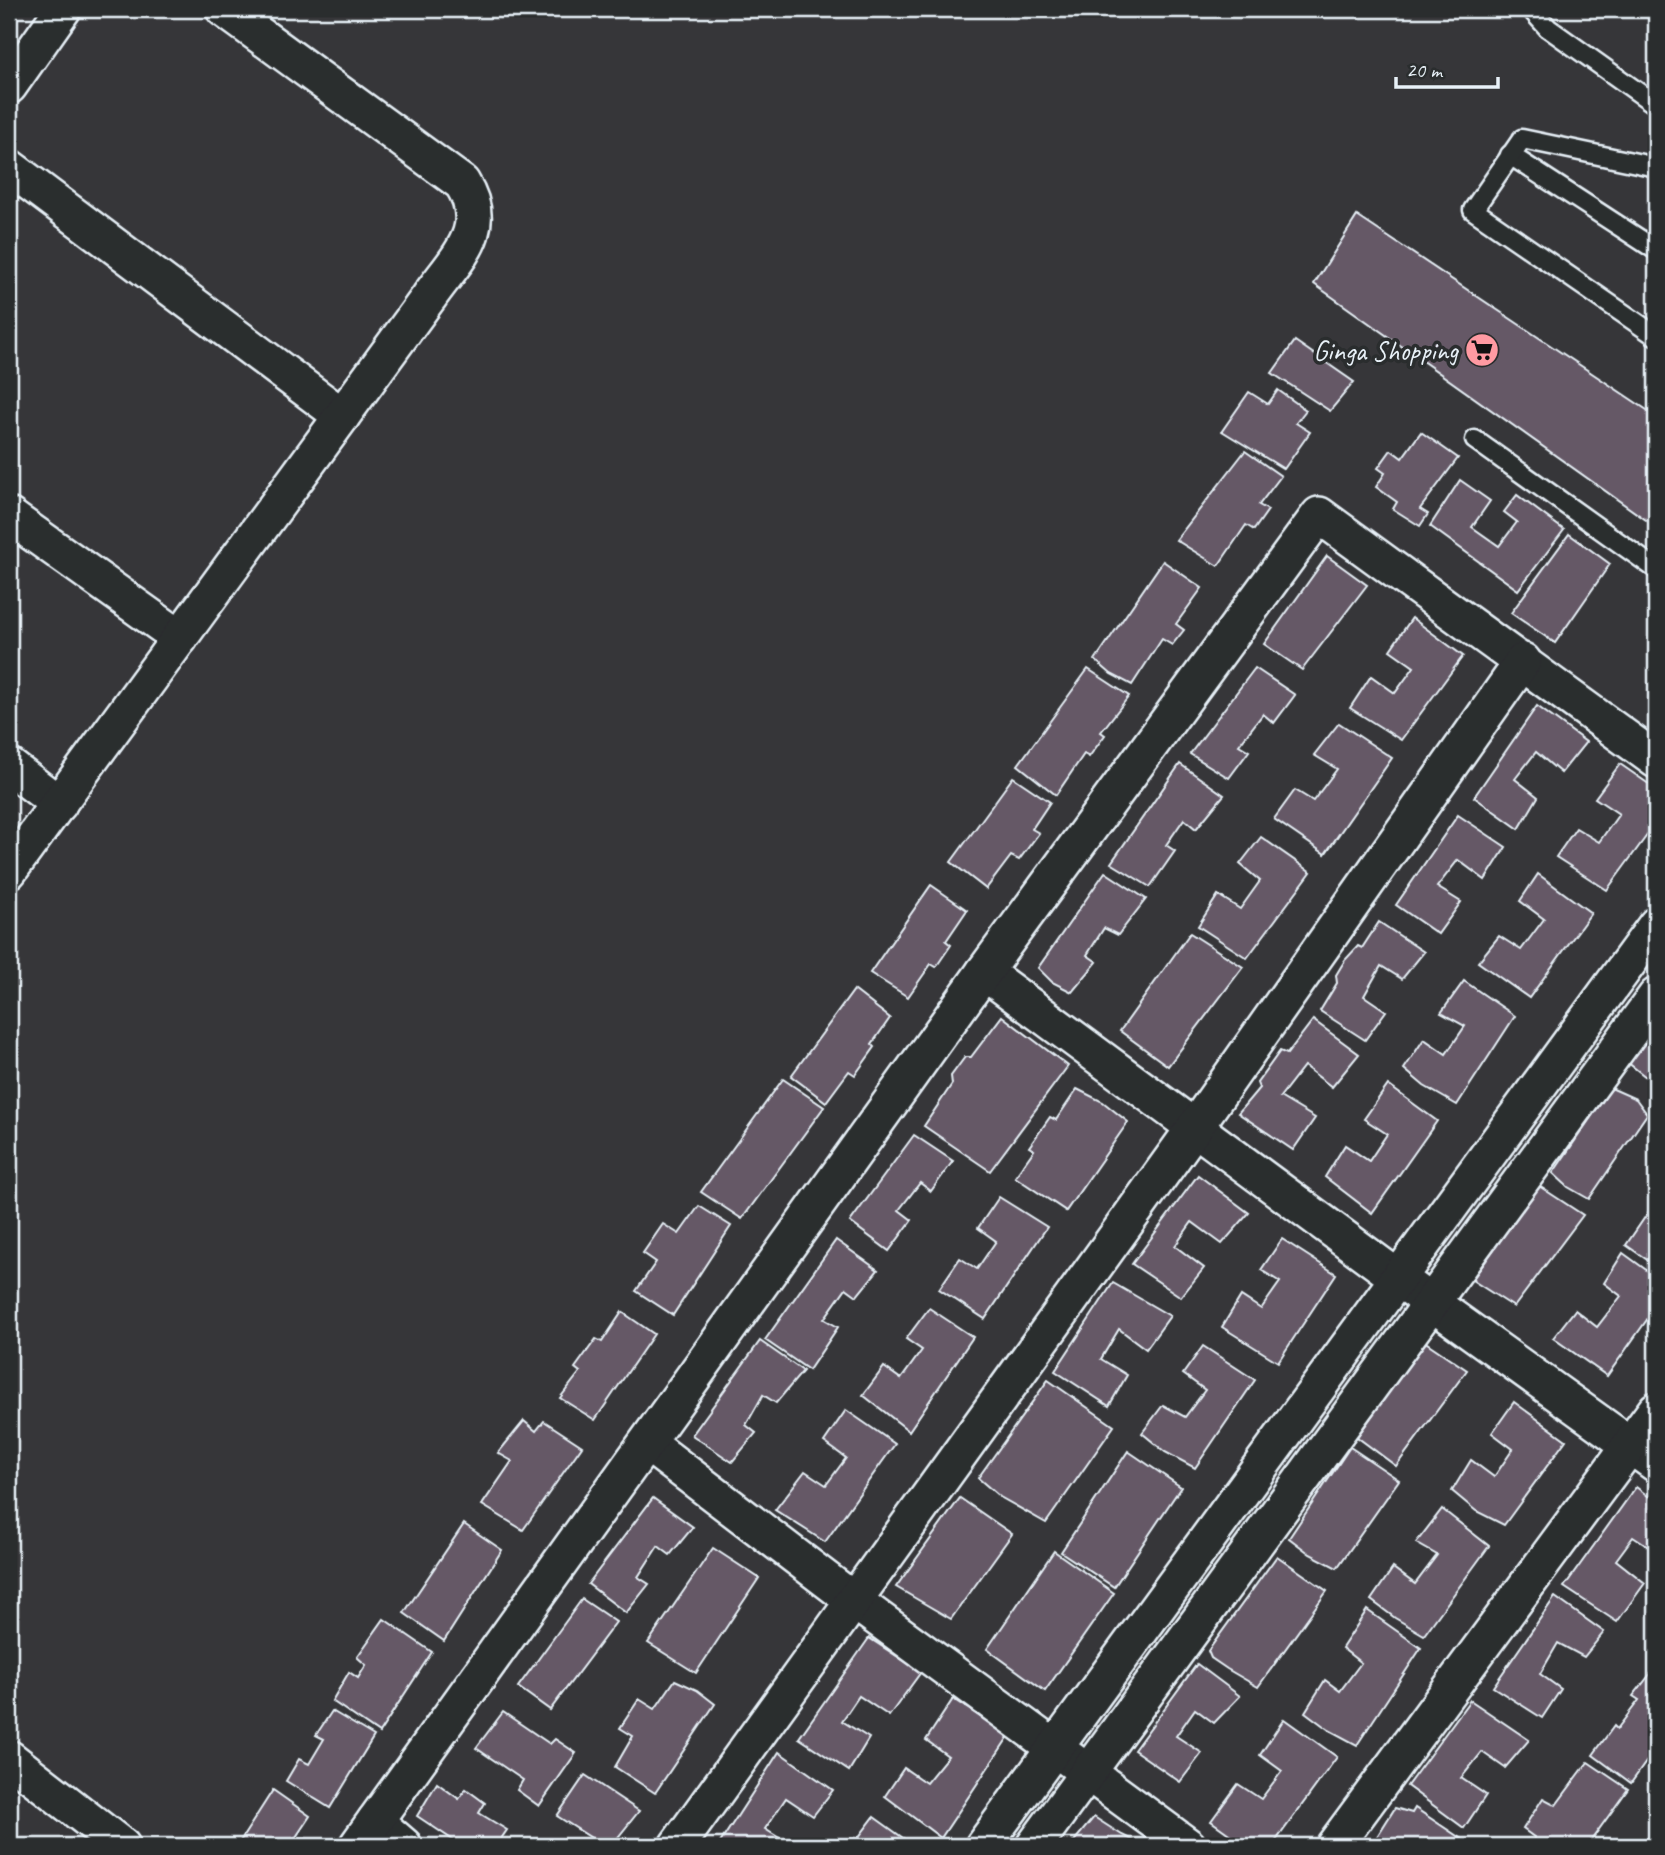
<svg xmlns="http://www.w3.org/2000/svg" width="1665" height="1855" font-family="Caveat,sans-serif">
	<rect width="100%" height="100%" fill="#363639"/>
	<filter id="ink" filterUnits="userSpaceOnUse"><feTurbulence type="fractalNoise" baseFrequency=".0143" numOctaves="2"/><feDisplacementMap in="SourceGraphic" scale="14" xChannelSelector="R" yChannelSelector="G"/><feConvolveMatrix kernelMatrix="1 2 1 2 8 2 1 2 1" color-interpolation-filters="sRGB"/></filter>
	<g filter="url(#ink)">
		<!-- building -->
		<g fill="#655866" stroke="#e8f1f8" stroke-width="2">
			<path d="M 1357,216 L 1656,416 L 1656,527 L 1314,284 Z"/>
			<path d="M 1295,341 L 1354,382 L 1330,411 L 1272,373 Z"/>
			<path d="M 1278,390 L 1306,410 L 1296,423 L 1310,432 L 1284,469 L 1222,431 L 1249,392 L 1268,404 Z"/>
			<path d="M 1421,432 L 1458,458 L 1420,509 L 1428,514 L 1420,526 L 1393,509 L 1397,502 L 1376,487 L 1385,473 L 1378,468 L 1391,450 L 1402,458 Z"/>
			<path d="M 1245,451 L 1281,476 L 1259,505 L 1268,510 L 1254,530 L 1246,525 L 1218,566 L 1176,540 Z"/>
			<path d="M 1460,480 L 1490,501 L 1472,527 L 1499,546 L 1517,522 L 1504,512 L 1517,495 L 1564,530 L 1518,590 L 1430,526 Z"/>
			<path d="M 1569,534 L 1610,564 L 1555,643 L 1511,613 Z"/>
			<path d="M 1327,556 L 1367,585 L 1302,670 L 1264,644 Z"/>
			<path d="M 1163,561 L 1202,588 L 1176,624 L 1184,630 L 1172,645 L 1162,639 L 1132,685 L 1111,674 L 1095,660 Z"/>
			<path d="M 1412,618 L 1463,656 L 1401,740 L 1350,708 L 1371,676 L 1395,693 L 1414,667 L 1390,650 Z"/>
			<path d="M 1255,668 L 1295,695 L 1274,723 L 1263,714 L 1239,745 L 1249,751 L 1229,778 L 1190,754 Z"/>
			<path d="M 1088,669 L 1129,696 L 1101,732 L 1105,735 L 1089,757 L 1084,754 L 1056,795 L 1018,765 Z"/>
			<path d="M 1537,706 L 1586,742 L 1561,773 L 1536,752 L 1515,779 L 1538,797 L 1519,829 L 1474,797 Z"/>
			<path d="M 1339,723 L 1392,758 L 1325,854 L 1274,819 L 1295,790 L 1313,801 L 1337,769 L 1314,755 Z"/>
			<path d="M 1180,764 L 1224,795 L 1196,829 L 1184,819 L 1166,845 L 1175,851 L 1150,887 L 1111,863 Z"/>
			<path d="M 1620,764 L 1656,789 L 1656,823 L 1607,890 L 1556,857 L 1576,828 L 1599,842 L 1619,814 L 1595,798 Z"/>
			<path d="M 1013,777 L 1050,802 L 1032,829 L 1039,833 L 1019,860 L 1011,856 L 986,889 L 951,862 Z"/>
			<path d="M 1458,815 L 1506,847 L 1485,880 L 1458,860 L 1437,887 L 1461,902 L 1438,934 L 1396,905 Z"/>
			<path d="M 1261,837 L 1311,872 L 1247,958 L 1198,926 L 1218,895 L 1240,909 L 1260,881 L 1240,864 Z"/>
			<path d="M 1105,872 L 1146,899 L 1118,935 L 1104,928 L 1087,955 L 1097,962 L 1072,992 L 1052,982 L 1038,968 Z"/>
			<path d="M 1538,874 L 1591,913 L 1529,998 L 1478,962 L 1499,936 L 1521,950 L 1544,919 L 1520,901 Z"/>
			<path d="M 931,885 L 967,910 L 946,941 L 951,945 L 936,967 L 931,964 L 908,997 L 870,973 Z"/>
			<path d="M 1379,922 L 1424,952 L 1402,979 L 1381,966 L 1364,996 L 1386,1011 L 1365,1040 L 1320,1011 L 1337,983 L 1336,975 L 1345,960 L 1358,946 L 1362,948 Z"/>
			<path d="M 1190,933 L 1243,967 L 1168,1066 L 1120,1031 Z"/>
			<path d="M 1464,981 L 1515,1016 L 1457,1105 L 1424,1086 L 1404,1069 L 1424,1039 L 1446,1054 L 1465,1026 L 1441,1013 Z"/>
			<path d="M 854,990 L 890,1018 L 872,1044 L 875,1047 L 855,1075 L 849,1071 L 826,1102 L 791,1076 Z"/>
			<path d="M 1002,1016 L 1068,1066 L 990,1171 L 924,1126 L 952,1084 L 951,1076 L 965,1057 L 971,1057 Z"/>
			<path d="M 1313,1020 L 1359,1054 L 1332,1087 L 1304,1066 L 1280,1097 L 1315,1118 L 1293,1150 L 1238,1113 L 1259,1088 L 1257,1083 L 1280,1051 L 1287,1054 Z"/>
			<path d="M 1656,1022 L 1656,1085 L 1627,1062 Z"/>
			<path d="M 783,1079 L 824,1107 L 742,1219 L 701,1192 Z"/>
			<path d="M 1388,1085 L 1437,1121 L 1372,1213 L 1325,1177 L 1345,1145 L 1369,1161 L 1387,1134 L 1364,1119 Z"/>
			<path d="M 1611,1088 L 1636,1099 L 1647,1114 L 1589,1199 L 1568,1187 L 1553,1173 Z"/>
			<path d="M 1077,1089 L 1103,1102 L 1128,1122 L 1066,1211 L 1015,1177 L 1034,1150 L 1029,1147 L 1050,1117 L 1056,1120 Z"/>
			<path d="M 914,1135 L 953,1161 L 931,1191 L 920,1183 L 899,1210 L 912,1220 L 889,1251 L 850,1222 Z"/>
			<path d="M 1198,1175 L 1249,1213 L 1222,1244 L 1192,1222 L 1175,1246 L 1204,1268 L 1181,1297 L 1132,1264 Z"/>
			<path d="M 1539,1186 L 1583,1215 L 1514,1307 L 1472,1280 Z"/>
			<path d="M 999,1197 L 1047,1227 L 985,1319 L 939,1289 L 960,1258 L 977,1269 L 996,1241 L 978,1228 Z"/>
			<path d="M 1656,1201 L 1656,1266 L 1626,1245 Z"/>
			<path d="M 699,1206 L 731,1226 L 673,1315 L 636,1291 L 656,1262 L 643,1253 L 663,1224 L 679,1234 Z"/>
			<path d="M 1282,1239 L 1336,1274 L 1278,1362 L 1222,1327 L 1241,1296 L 1261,1309 L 1280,1282 L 1261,1270 Z"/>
			<path d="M 836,1240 L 878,1270 L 857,1296 L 846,1288 L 824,1319 L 838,1327 L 809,1370 L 765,1340 Z"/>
			<path d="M 1623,1253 L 1656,1277 L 1656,1307 L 1607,1376 L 1553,1338 L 1575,1310 L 1597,1327 L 1621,1296 L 1604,1283 Z"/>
			<path d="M 1113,1283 L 1170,1316 L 1146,1349 L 1119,1329 L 1101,1359 L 1127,1375 L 1109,1406 L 1055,1371 Z"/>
			<path d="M 929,1308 L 973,1337 L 909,1431 L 863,1395 L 884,1367 L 901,1379 L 922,1350 L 906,1339 Z"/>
			<path d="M 622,1312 L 654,1334 L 595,1420 L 560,1398 L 580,1372 L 575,1368 L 596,1339 L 602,1342 Z"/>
			<path d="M 760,1341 L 803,1371 L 776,1403 L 763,1395 L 746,1425 L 756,1433 L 732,1462 L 692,1435 Z"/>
			<path d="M 1424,1341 L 1467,1370 L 1396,1466 L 1357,1437 Z"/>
			<path d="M 1203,1346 L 1255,1380 L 1195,1468 L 1165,1452 L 1142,1433 L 1163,1405 L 1185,1417 L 1205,1390 L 1183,1374 Z"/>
			<path d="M 1048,1380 L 1114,1426 L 1046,1523 L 1000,1497 L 978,1478 Z"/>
			<path d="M 1514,1402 L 1566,1440 L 1504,1525 L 1476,1511 L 1452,1491 L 1471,1460 L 1494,1477 L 1513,1449 L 1492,1433 Z"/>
			<path d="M 846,1410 L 895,1444 L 825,1542 L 775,1510 L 805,1471 L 826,1485 L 846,1458 L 824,1442 Z"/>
			<path d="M 524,1421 L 536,1431 L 544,1421 L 582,1446 L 523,1530 L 482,1505 L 512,1461 L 498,1453 Z"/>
			<path d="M 1350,1447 L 1399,1480 L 1337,1568 L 1310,1554 L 1289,1538 Z"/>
			<path d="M 1128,1451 L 1181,1487 L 1114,1587 L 1061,1552 Z"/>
			<path d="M 1636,1487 L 1656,1502 L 1656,1552 L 1633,1537 L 1616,1560 L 1645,1583 L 1617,1622 L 1564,1587 Z"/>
			<path d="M 653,1498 L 693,1527 L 670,1555 L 658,1546 L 638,1577 L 649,1584 L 626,1613 L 588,1584 Z"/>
			<path d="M 960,1498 L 1012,1534 L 951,1619 L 896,1587 Z"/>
			<path d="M 1442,1509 L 1489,1546 L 1424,1635 L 1395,1618 L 1371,1600 L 1393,1568 L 1415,1584 L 1437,1555 L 1416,1543 Z"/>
			<path d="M 464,1524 L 502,1550 L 444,1641 L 404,1613 Z"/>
			<path d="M 713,1548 L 759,1578 L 696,1673 L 648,1643 Z"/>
			<path d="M 1054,1551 L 1114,1593 L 1045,1691 L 987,1649 Z"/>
			<path d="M 1277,1556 L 1327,1591 L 1258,1687 L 1227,1669 L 1211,1658 L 1208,1651 Z"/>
			<path d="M 1555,1597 L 1604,1632 L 1584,1657 L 1558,1643 L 1540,1674 L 1561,1689 L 1542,1718 L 1493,1687 Z"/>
			<path d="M 582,1599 L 616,1622 L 550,1710 L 518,1687 Z"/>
			<path d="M 1367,1610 L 1421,1648 L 1357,1745 L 1329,1730 L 1305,1712 L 1325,1680 L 1340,1691 L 1361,1663 L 1342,1648 Z"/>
			<path d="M 384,1619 L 432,1652 L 379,1733 L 332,1701 L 349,1672 L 358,1678 L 366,1665 L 357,1657 Z"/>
			<path d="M 869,1638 L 921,1672 L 889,1716 L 859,1696 L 842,1721 L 869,1738 L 849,1771 L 799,1738 Z"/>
			<path d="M 1197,1664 L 1240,1696 L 1214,1723 L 1195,1709 L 1176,1736 L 1202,1753 L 1180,1782 L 1134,1750 Z"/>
			<path d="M 1655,1668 L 1656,1748 L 1631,1783 L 1593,1755 L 1614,1726 L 1617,1729 L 1639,1700 L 1633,1696 Z"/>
			<path d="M 675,1680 L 697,1690 L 715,1704 L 655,1793 L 615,1767 L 633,1736 L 620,1728 L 639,1699 L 655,1709 Z"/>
			<path d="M 953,1699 L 1009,1736 L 941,1838 L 885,1796 L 904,1768 L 926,1783 L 948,1756 L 926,1740 Z"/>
			<path d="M 1470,1700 L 1529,1740 L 1505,1768 L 1482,1752 L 1461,1778 L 1486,1795 L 1464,1828 L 1407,1786 Z"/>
			<path d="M 332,1711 L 374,1736 L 330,1808 L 286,1781 L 299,1759 L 309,1764 L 324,1739 L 316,1735 Z"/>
			<path d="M 503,1712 L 550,1744 L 555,1739 L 576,1753 L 539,1806 L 517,1790 L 523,1780 L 476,1748 Z"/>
			<path d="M 1284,1719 L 1337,1757 L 1272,1846 L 1246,1846 L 1211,1821 L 1238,1784 L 1261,1799 L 1282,1771 L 1260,1755 Z"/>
			<path d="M 779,1752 L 833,1790 L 813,1816 L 786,1798 L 765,1829 L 792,1846 L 725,1846 L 720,1843 Z"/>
			<path d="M 1588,1762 L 1628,1789 L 1587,1846 L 1529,1846 L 1535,1838 L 1523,1829 L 1543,1798 L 1556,1805 Z"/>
			<path d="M 585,1775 L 639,1811 L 611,1846 L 604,1846 L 557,1816 Z"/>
			<path d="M 437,1783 L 459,1799 L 466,1789 L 485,1803 L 479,1813 L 507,1830 L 496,1846 L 462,1846 L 417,1816 Z"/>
			<path d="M 273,1790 L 310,1816 L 290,1846 L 237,1846 Z"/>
			<path d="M 1395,1808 L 1412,1813 L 1415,1808 L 1472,1846 L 1371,1846 Z"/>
			<path d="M 874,1817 L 899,1835 L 914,1846 L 852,1846 Z"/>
			<path d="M 1094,1817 L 1122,1835 L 1144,1846 L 1070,1846 Z"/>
		</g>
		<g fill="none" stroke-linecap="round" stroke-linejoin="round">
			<!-- service casing -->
			<g stroke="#e8f1f8" stroke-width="23">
				<g id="service">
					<path d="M 1531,9 L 1548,28 L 1656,105"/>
					<path d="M 1510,155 L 1656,250"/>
					<path d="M 1656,167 L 1522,139 L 1473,210 L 1656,336"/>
					<path d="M 1475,440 L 1656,569"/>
				</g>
			</g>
			<!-- minor casing -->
			<g stroke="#e8f1f8" stroke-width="40">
				<g id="minor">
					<path d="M 9,86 L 63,9"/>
					<path d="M 9,167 L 342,416"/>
					<path d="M 9,516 L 180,638"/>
					<path d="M 9,766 L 59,804"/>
					<path d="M 9,871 L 429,297 C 456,258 492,230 462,183 L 224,9"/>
					<path d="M 984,972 L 1432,1303 L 1656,1464"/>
					<path d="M 647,1443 L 853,1600 L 1188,1846"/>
					<path d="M 9,1758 L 122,1846"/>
					<path d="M 375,1821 L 404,1846"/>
					<path d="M 357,1846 L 984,972 L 1319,515 L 1656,760"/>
					<path d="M 677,1846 L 1195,1127 L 1523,661"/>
					<path d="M 983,1846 L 1656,925"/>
					<path d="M 1034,1846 L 1656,996"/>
					<path d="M 1334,1846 L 1656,1410"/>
				</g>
			</g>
			<!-- service -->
			<use href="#service" stroke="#2a2d2e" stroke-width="18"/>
			<!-- minor -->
			<use href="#minor" stroke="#2a2d2e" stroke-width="35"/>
		</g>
	</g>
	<!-- icons -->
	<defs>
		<g id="supermarket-disc" transform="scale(1.75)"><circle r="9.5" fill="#ff9aa2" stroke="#2a2d2e"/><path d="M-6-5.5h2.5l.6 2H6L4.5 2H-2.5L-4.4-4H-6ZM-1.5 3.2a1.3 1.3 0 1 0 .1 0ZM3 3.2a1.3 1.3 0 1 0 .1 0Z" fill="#111"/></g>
	</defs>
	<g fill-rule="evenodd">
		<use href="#supermarket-disc" x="1482" y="350"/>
	</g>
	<g text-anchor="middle" stroke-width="7" stroke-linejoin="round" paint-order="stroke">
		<!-- poi labels -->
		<g font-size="28" fill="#e8f1f8" stroke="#2a2d2e" text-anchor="end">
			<text x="1458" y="360">Ginga Shopping</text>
		</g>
	</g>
	<!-- margin -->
	<rect width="1665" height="1855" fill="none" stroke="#2a2d2e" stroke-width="35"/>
	<rect x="18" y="18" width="1630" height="1820" fill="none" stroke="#e8f1f8" stroke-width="2.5" filter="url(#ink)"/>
	<!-- scale -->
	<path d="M1396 77v10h102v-10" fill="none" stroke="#e8f1f8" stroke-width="3.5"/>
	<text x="1406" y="77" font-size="21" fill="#e8f1f8" stroke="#2a2d2e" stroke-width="5" paint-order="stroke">20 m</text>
</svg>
